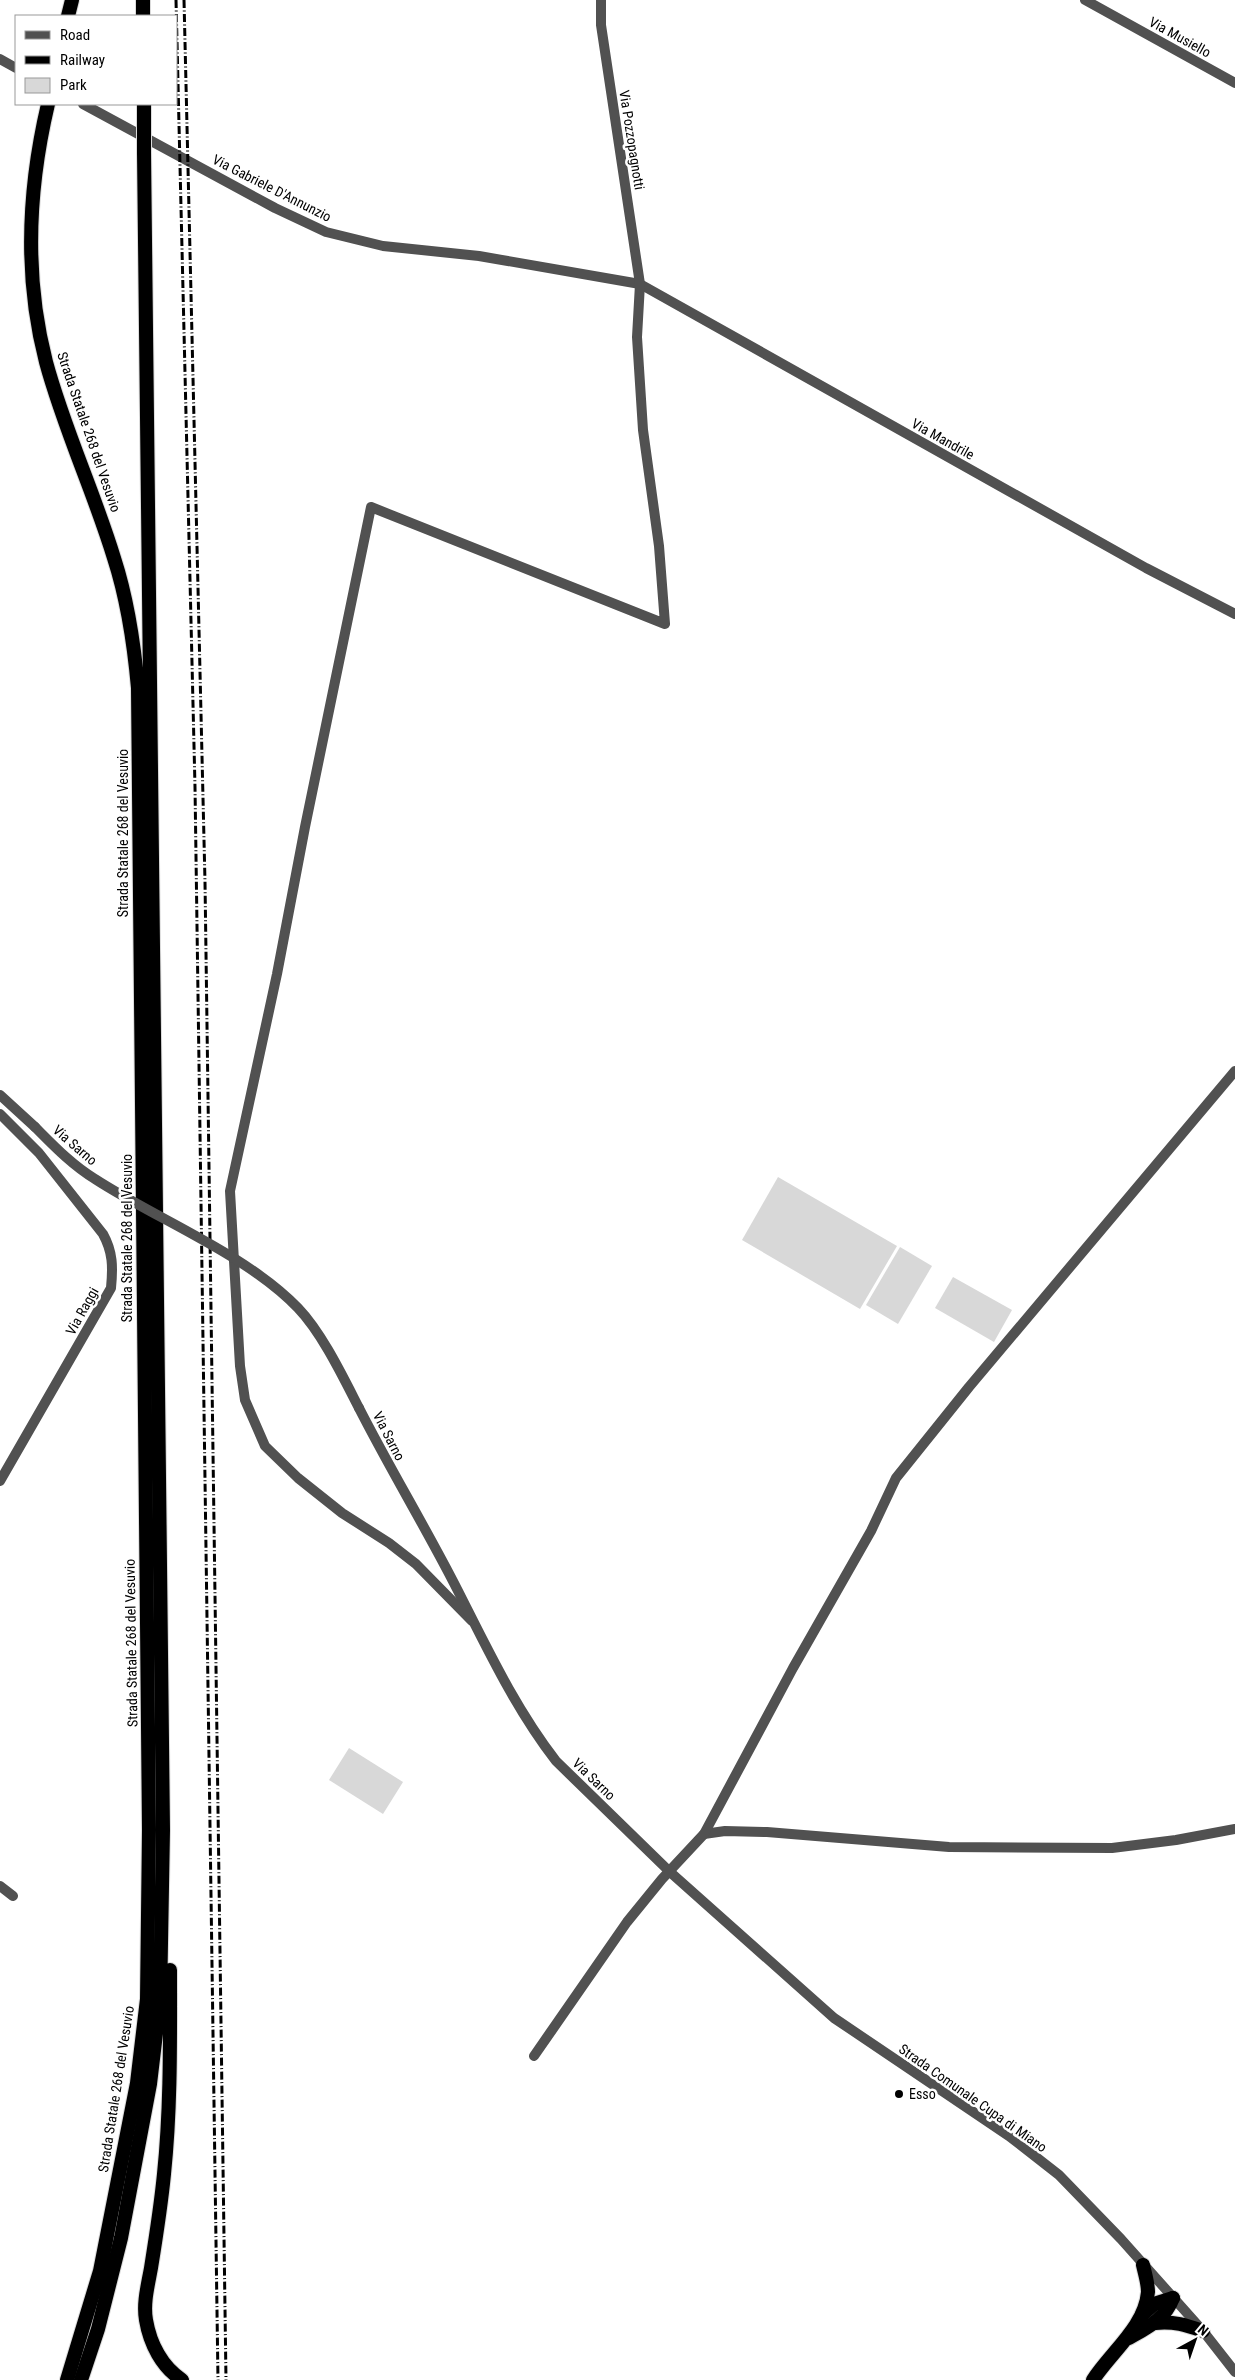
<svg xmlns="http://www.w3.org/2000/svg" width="1235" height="2380" font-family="'Roboto Condensed',sans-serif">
	<rect width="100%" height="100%" fill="#fff"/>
	<!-- green -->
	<g fill="#d8d8d8">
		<path d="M 778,1177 L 897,1246 L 860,1309 L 742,1240 Z"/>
		<path d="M 900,1247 L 932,1266 L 898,1324 L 866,1305 Z"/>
		<path d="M 953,1277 L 1012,1310 L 994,1342 L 935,1308 Z"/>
		<path d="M 349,1748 L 403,1782 L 383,1814 L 329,1780 Z"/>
	</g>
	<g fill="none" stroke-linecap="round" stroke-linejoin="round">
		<!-- trunk casing -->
		<g stroke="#dbdbdb" stroke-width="16">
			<g id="trunk">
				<path d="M 143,0 L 143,16"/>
				<path d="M 68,16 L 72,0"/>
				<path d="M 48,104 C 28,189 24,277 46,362 C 64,429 94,492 114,558 C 128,601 134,643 138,688 L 149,1830 L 147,1999 L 137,2083 L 100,2271 L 67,2380"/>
				<path d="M 144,104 L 144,116"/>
				<path d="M 170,1970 C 170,2038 171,2106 164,2174 C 161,2205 156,2237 151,2268 C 148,2285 143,2303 146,2320 C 150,2344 162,2367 182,2380"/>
				<path d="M 1142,2315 L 1154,2304 L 1173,2298"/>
				<path d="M 1155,2323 C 1174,2321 1186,2325 1203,2331"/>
				<path d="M 1129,2338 C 1148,2327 1165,2319 1173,2298"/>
				<path d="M 81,2380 L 98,2329 L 121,2238 L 150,2084 L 160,2000 L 163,1830 L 144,152"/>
				<path d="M 1093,2380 C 1111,2352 1145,2327 1148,2292 C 1148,2283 1145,2274 1143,2265"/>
			</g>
		</g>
		<!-- minor -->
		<g stroke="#515151" stroke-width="10">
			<path d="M 1085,0 L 1235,83"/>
			<path d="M 0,59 L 16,68"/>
			<path d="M 83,104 L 275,208 L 326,232 L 383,246 L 479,256 L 640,284 L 1146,568 L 1235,614"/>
			<path d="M 0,1114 L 39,1153 L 103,1234 C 113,1252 113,1267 111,1288 L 0,1481"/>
			<path d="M 472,1621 L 416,1564 L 389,1543 L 342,1513 L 298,1478 L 265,1446 L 245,1400 L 240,1366 L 230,1191 L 277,974 L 305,827 L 371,507 L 665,624 L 659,546 L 643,430 L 637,337 L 640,284 L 601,25 L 601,0"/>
			<path d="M 704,1834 L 725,1831 L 767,1832 L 949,1847 L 1112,1848 L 1176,1840 L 1235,1829"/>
			<path d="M 0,1886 L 13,1896"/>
			<path d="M 534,2056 L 627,1922 L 662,1879 L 704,1834 L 793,1668 L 871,1531 L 896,1478 L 969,1387 L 1235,1071"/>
		</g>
		<!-- tertiary -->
		<g stroke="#515151" stroke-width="10">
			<path d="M 0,1095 L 35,1127"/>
			<path d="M 359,1408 C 390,1469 426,1528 457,1589 C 487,1648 515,1708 556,1761 L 670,1872 L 834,2018 L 1009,2136 L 1059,2175 L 1121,2239 L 1203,2331 L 1235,2372"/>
		</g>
		<!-- trunk -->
		<use href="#trunk" stroke="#000" stroke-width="14"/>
		<!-- rail -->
		<g stroke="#000" stroke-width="3" stroke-dasharray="8 2.5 1 2.5" stroke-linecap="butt">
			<path d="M 176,0 L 195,787 L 218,2380"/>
			<path d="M 184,0 L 205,882 L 226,2380"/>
		</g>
		<!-- trunk-bridge casing -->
		<g stroke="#dbdbdb" stroke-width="16" stroke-linecap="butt">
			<path id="trunk-bridge" d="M 144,116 L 144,152"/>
		</g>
		<!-- tertiary-bridge -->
		<path stroke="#515151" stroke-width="10" d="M 35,1127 C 54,1146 72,1165 95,1179 C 158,1220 246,1254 298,1308 C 322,1333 343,1377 359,1408"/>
		<!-- trunk-bridge -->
		<use href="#trunk-bridge" stroke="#000" stroke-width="14"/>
	</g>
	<!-- markers -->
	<circle fill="#000" stroke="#fff" stroke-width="2" cx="899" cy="2094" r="5"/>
	<g text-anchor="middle" stroke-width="5" stroke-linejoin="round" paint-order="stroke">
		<!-- street labels -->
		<g font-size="14" fill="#000" stroke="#fff">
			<text transform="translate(1180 37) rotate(29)" y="5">Via Musiello</text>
			<text transform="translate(632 140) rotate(81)" y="5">Via Pozzopagnotti</text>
			<text transform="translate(272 188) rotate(27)" y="5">Via Gabriele D'Annunzio</text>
			<text transform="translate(89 432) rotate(71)" y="5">Strada Statale 268 del Vesuvio</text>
			<text transform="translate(943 439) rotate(29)" y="5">Via Mandrile</text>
			<text transform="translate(123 833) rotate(-90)" y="5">Strada Statale 268 del Vesuvio</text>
			<text transform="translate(75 1145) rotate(41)" y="5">Via Sarno</text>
			<text transform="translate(127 1238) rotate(-90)" y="5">Strada Statale 268 del Vesuvio</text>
			<text transform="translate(82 1311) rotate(-61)" y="5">Via Raggi</text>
			<text transform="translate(389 1436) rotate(63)" y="5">Via Sarno</text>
			<text transform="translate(131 1643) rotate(-91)" y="5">Strada Statale 268 del Vesuvio</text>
			<text transform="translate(594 1779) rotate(44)" y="5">Via Sarno</text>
			<text transform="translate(116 2089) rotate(-81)" y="5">Strada Statale 268 del Vesuvio</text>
			<text transform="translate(973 2098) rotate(35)" y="5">Strada Comunale Cupa di Miano</text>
		</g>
		<!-- poi labels -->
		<g font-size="14" fill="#000" stroke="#fff" text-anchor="start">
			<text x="909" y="2099">Esso</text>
		</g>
	</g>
	<!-- legend -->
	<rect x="15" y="15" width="162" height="90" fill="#ffffff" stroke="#999999"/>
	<rect x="25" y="31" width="25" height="8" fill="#515151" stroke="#999999"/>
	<text x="60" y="40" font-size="15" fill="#000000">Road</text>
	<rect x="25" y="56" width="25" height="8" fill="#000000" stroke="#999999"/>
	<text x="60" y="65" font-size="15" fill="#000000">Railway</text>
	<rect x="25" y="78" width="25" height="15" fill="#d8d8d8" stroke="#999999"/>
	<text x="60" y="90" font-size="15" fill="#000000">Park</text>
	<!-- north arrow -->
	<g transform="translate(1195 2340) rotate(40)" stroke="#ffffff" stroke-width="4" paint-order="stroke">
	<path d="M0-4L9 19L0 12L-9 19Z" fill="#000000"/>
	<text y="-8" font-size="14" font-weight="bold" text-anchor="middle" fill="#000000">N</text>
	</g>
</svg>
